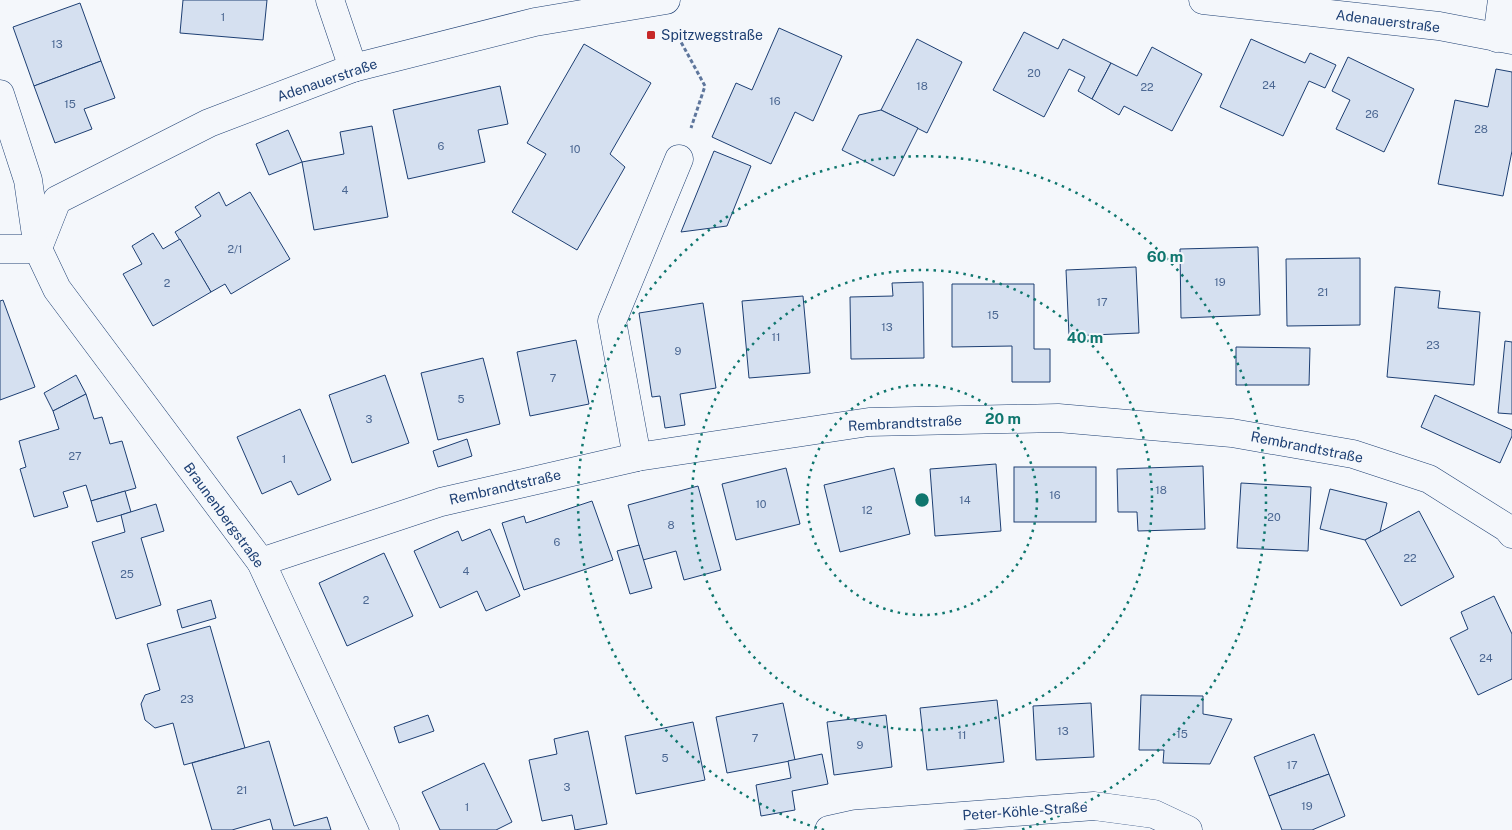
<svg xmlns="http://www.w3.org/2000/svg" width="1512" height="830" font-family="'Public Sans',sans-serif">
	<rect width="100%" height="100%" fill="#f4f7fb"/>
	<!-- building -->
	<g fill="#d5e0f0" stroke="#1d3f73">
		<path d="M 183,0 L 267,0 L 263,40 L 180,33 Z"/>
		<path d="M 80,3 L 101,61 L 34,86 L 13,27 Z"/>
		<path d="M 779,28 L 842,56 L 813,121 L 795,112 L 771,164 L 712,137 L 736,83 L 752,90 Z"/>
		<path d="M 1024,32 L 1058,49 L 1063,39 L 1111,63 L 1092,99 L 1078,91 L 1085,77 L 1069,69 L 1044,117 L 993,90 Z"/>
		<path d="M 917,39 L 962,62 L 927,133 L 881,110 Z"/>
		<path d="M 1251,39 L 1305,63 L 1310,53 L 1336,65 L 1325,88 L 1309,81 L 1283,136 L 1220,107 Z"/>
		<path d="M 584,44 L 651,83 L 610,154 L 625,167 L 577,250 L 512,212 L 546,154 L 527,143 Z"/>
		<path d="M 1152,47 L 1202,74 L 1172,131 L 1124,106 L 1119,115 L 1092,99 L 1111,63 L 1137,76 Z"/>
		<path d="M 1348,57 L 1414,89 L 1384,152 L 1336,129 L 1350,100 L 1332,91 Z"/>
		<path d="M 101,61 L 115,98 L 84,109 L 92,129 L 55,143 L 34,86 Z"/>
		<path d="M 1496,69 L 1512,72 L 1512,151 L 1503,196 L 1438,184 L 1455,100 L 1488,107 Z"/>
		<path d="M 500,86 L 508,124 L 478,130 L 485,162 L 408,179 L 393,110 Z"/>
		<path d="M 881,110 L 918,128 L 894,176 L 842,150 L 859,115 Z"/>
		<path d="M 372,126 L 388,217 L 314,230 L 302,162 L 344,154 L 340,132 Z"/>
		<path d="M 288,130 L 302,162 L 269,175 L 256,144 Z"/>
		<path d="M 714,151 L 751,166 L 727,226 L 681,232 Z"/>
		<path d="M 219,192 L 226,206 L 250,192 L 290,259 L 231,294 L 225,284 L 211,292 L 175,232 L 201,216 L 195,207 Z"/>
		<path d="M 153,233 L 163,249 L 180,239 L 211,292 L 153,326 L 123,274 L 142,264 L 132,246 Z"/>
		<path d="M 1258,247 L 1260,315 L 1181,318 L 1180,249 Z"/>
		<path d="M 1360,258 L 1360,325 L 1287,326 L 1286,259 Z"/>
		<path d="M 1136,267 L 1139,333 L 1069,336 L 1066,270 Z"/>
		<path d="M 923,282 L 924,358 L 851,359 L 850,297 L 893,296 L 892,283 Z"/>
		<path d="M 952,284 L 1034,284 L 1034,349 L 1050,349 L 1050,382 L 1012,382 L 1012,346 L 952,347 Z"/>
		<path d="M 1395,287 L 1440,291 L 1438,308 L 1480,312 L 1474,385 L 1387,377 Z"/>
		<path d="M 803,296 L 810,373 L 749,378 L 742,301 Z"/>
		<path d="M 3,300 L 35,387 L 0,400 L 0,301 Z"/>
		<path d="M 703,303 L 716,388 L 680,394 L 685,425 L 665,428 L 660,396 L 652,397 L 639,313 Z"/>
		<path d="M 576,340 L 589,404 L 530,416 L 517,352 Z"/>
		<path d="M 1505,341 L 1512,342 L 1512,414 L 1498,413 Z"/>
		<path d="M 1236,347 L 1310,348 L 1309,385 L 1236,385 Z"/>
		<path d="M 483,358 L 500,424 L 438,440 L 421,373 Z"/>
		<path d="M 76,375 L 86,394 L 53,411 L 44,393 Z"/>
		<path d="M 385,375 L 409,443 L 352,463 L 329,395 Z"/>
		<path d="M 86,394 L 94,419 L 102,417 L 110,444 L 122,441 L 136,488 L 91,501 L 86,485 L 63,492 L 68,507 L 34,517 L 20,469 L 26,467 L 19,441 L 59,429 L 53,411 Z"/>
		<path d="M 1435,395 L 1512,430 L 1512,436 L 1500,463 L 1421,427 Z"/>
		<path d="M 300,409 L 331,480 L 298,495 L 291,481 L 262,494 L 237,437 Z"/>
		<path d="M 467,439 L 472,456 L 438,467 L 433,451 Z"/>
		<path d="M 996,464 L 1001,531 L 935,536 L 930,469 Z"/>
		<path d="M 1203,466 L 1205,529 L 1138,531 L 1137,512 L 1118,512 L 1117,469 Z"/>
		<rect x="1014" y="467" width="82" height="55"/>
		<path d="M 786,468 L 800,524 L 736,540 L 722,484 Z"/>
		<path d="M 894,468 L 910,534 L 840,552 L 824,485 Z"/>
		<path d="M 1241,483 L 1311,487 L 1308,551 L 1237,548 Z"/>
		<path d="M 698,486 L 721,570 L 684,580 L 676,551 L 643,560 L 628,505 Z"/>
		<path d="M 1330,489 L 1387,503 L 1380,532 L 1365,540 L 1320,529 Z"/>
		<path d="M 125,491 L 131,512 L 97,522 L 91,501 Z"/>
		<path d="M 592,501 L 613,560 L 524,590 L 502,523 L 524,516 L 526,523 Z"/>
		<path d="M 156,504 L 164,531 L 141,538 L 161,605 L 116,619 L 92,542 L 125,532 L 121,515 Z"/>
		<path d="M 1419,511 L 1454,577 L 1401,606 L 1365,540 Z"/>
		<path d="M 490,529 L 520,596 L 486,611 L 477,591 L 440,608 L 414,551 L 458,531 L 462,541 Z"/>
		<path d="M 639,545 L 652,588 L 630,594 L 617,551 Z"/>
		<path d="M 384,553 L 413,616 L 347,646 L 319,583 Z"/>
		<path d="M 1494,596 L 1512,634 L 1512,679 L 1478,695 L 1450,638 L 1468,629 L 1461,612 Z"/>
		<path d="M 211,600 L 216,618 L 182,628 L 177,610 Z"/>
		<path d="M 210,626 L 245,748 L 184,765 L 173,723 L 155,728 L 145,720 L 141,704 L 145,695 L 160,690 L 147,644 Z"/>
		<path d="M 1141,695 L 1203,696 L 1203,714 L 1232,719 L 1210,764 L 1163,763 L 1164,750 L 1139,750 Z"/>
		<path d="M 997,700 L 1004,762 L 927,770 L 920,708 Z"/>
		<path d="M 783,703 L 795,760 L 727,773 L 716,717 Z"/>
		<path d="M 1091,703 L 1094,757 L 1036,760 L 1033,706 Z"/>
		<path d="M 428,715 L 434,731 L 399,743 L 394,727 Z"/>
		<path d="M 886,715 L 892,767 L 834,775 L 827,722 Z"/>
		<path d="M 693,722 L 705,780 L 636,794 L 625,736 Z"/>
		<path d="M 588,731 L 607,824 L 575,830 L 572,815 L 542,821 L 529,760 L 557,754 L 554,739 Z"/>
		<path d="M 1314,734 L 1329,774 L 1269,796 L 1254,757 Z"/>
		<path d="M 269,741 L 294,826 L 327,817 L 331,830 L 273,830 L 270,819 L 232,830 L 212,830 L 192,763 Z"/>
		<path d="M 822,754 L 828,784 L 792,791 L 795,810 L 761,816 L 756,785 L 791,778 L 788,761 Z"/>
		<path d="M 484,763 L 512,822 L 496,830 L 440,830 L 422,792 Z"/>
		<path d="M 1329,774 L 1345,816 L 1312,830 L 1282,830 L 1269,796 Z"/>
	</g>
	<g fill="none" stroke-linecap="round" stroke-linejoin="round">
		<!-- minor casing -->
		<g stroke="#1d3f73" stroke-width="29">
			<g id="minor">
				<path d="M 330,0 L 353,68"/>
				<path d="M 1203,0 L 1439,26 L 1512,40"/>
				<path d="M 1497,38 L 1502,0"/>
				<path d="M 0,94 L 28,180 L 38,249 L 57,289 L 261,562 L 385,830"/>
				<path d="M 38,248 L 57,200 L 209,123 L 353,68 L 535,22 L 666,0"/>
				<path d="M 0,249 L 38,249"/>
				<path d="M 637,457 L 612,321 L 679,159"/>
				<path d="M 261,562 L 441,502 L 637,457 L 869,422 L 1058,418 L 1232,433 L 1353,454 L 1429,479 L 1507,528 L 1512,534"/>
				<path d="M 829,830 L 856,824 L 1094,806 L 1154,814 L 1188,830"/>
			</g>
		</g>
		<!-- path -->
		<path stroke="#5e769c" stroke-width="3" stroke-dasharray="4 2.5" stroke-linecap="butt" d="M 675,31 L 705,86 L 691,128"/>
		<!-- minor -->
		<use href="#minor" stroke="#f4f7fb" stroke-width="28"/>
	</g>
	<!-- distance rings -->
	<g fill="none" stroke="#0f766e" stroke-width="2.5" stroke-dasharray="2.5 5">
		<circle cx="922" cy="500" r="115"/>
		<circle cx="922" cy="500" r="230"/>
		<path d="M824 830A344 344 0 1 1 1020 830"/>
	</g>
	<!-- markers -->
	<rect fill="#c62828" stroke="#f4f7fb" stroke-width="2" x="646" y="30" width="10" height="10" rx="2.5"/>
	<g text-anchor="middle" stroke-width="4" stroke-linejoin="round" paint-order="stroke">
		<!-- number labels -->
		<g font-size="11" fill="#4b6792">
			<text x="223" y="21">1</text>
			<text x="57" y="48">13</text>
			<text x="1034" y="77">20</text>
			<text x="1269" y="89">24</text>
			<text x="922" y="90">18</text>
			<text x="1147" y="91">22</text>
			<text x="775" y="105">16</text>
			<text x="70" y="108">15</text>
			<text x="1372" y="118">26</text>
			<text x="1481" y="133">28</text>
			<text x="441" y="150">6</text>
			<text x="575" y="153">10</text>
			<text x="345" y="194">4</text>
			<text x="235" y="253">2/1</text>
			<text x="1220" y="286">19</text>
			<text x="167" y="287">2</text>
			<text x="1323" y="296">21</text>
			<text x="1102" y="306">17</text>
			<text x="993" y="319">15</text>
			<text x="887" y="331">13</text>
			<text x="776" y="341">11</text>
			<text x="1433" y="349">23</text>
			<text x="678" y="355">9</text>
			<text x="553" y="382">7</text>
			<text x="461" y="403">5</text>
			<text x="369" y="423">3</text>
			<text x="75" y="460">27</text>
			<text x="284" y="463">1</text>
			<text x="1161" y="494">18</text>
			<text x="1055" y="499">16</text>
			<text x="965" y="504">14</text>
			<text x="761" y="508">10</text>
			<text x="867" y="514">12</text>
			<text x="1274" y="521">20</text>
			<text x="671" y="529">8</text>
			<text x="557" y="546">6</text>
			<text x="1410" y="562">22</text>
			<text x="466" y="575">4</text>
			<text x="127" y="578">25</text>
			<text x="366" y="604">2</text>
			<text x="1486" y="662">24</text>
			<text x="187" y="703">23</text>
			<text x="1063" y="735">13</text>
			<text x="1182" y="738">15</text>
			<text x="962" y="739">11</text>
			<text x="755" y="742">7</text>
			<text x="860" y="749">9</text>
			<text x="665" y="762">5</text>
			<text x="1292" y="769">17</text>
			<text x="567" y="791">3</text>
			<text x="242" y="794">21</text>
			<text x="1307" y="810">19</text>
			<text x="467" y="811">1</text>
		</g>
		<!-- street labels -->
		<g font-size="14" fill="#1d3f73" stroke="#f4f7fb">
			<text transform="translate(1388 21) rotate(7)" y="5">Adenauerstraße</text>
			<text transform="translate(327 80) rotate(-19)" y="5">Adenauerstraße</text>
			<text transform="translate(905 423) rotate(-3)" y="5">Rembrandtstraße</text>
			<text transform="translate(1307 447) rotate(11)" y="5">Rembrandtstraße</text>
			<text transform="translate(505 487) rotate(-13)" y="5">Rembrandtstraße</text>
			<text transform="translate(224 515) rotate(54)" y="5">Braunenbergstraße</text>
			<text transform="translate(1025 811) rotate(-4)" y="5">Peter-Köhle-Straße</text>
		</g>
		<!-- poi labels -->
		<g font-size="14" fill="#1d3f73" stroke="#f4f7fb" text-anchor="start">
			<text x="661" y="40">Spitzwegstraße</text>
		</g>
	</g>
	<circle cx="922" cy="500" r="8" fill="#0f766e" stroke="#f4f7fb" stroke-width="2.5"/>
	<g font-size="15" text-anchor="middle" font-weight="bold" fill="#0f766e" stroke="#f4f7fb" stroke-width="4" stroke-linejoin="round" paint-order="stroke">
		<text x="1165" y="262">60 m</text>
		<text x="1085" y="343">40 m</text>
		<text x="1003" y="424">20 m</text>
	</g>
</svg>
